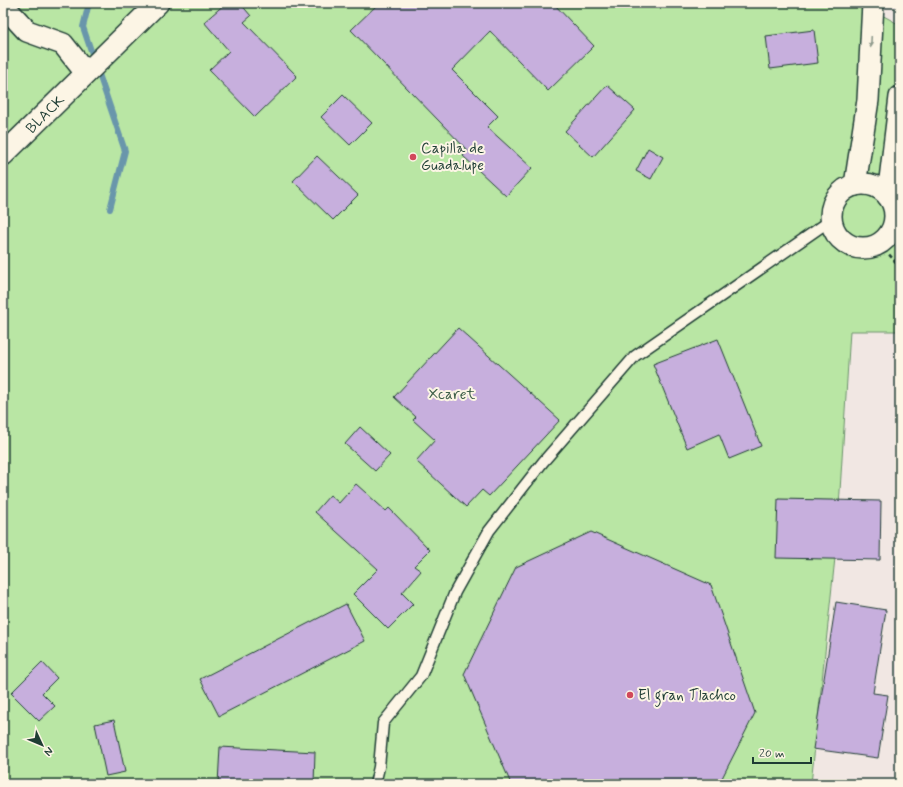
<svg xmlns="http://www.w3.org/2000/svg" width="903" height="787" font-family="Mynerve,sans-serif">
	<rect width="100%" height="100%" fill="#f1e7e3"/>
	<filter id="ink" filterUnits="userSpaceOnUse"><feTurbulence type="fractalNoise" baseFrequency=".025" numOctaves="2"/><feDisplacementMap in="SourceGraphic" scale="8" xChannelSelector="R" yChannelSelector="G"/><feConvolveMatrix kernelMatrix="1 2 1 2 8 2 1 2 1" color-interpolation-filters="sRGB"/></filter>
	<g filter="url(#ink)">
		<!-- green -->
		<path fill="#b9e6a4" stroke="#6c926c" d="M 3,3 L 860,3 L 900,25 L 900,331 L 850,331 L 837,539 L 811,784 L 3,784 Z"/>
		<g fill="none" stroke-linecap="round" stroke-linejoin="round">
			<!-- stream -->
			<path stroke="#6996ab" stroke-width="6" d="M 89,3 L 83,27 L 125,151 L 110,209"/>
		</g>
		<!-- building -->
		<g fill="#c7afdd" stroke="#1f3d34">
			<path d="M 226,3 L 240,3 L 251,16 L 244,22 L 297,76 L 255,117 L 209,70 L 229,51 L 204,22 Z"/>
			<path d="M 379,3 L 553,3 L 594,46 L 548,91 L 490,31 L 452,70 L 498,116 L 487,127 L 532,168 L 506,196 L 463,156 L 468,151 L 351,30 Z"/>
			<path d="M 814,30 L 818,63 L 770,69 L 766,36 Z"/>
			<path d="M 607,85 L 635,110 L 593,157 L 565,131 Z"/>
			<path d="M 343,95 L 372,123 L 350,145 L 321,117 Z"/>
			<path d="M 648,148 L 663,157 L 651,179 L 636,171 Z"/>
			<path d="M 317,156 L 358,195 L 333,220 L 293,181 Z"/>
			<path d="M 458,328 L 560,420 L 489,496 L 482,490 L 466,507 L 416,461 L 435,440 L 413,420 L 416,417 L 394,397 Z"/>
			<path d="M 718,339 L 761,446 L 729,459 L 719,434 L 687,448 L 653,364 Z"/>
			<path d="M 360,427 L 390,455 L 375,471 L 345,444 Z"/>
			<path d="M 356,484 L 386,511 L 389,508 L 430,550 L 414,566 L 421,571 L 402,593 L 413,604 L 388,629 L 353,594 L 378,569 L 315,512 L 330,495 L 339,503 Z"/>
			<path d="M 778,499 L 881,501 L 880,560 L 776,558 Z"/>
			<path d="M 591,532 L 711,585 L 755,713 L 719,784 L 511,784 L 464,674 L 516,567 Z"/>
			<path d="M 836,602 L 886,610 L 873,693 L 888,695 L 878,758 L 813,749 Z"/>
			<path d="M 346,604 L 365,641 L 219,716 L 200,679 Z"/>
			<path d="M 42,662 L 57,678 L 42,693 L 55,706 L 39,721 L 11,693 Z"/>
			<path d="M 114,720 L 125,772 L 106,776 L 95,724 Z"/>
			<path d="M 220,747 L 315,752 L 314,784 L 218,784 Z"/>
		</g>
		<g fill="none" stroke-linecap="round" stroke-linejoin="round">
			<!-- lane casing -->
			<g stroke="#1f3d34" stroke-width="13">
				<path id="lane" d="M 375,784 L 379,767 L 383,723 L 421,676 L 455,592 L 489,531 L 543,462 L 635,356 L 831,220"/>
			</g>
			<!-- street casing -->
			<g stroke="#1f3d34" stroke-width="24">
				<g id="street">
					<path d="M 3,5 L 27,31 L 63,44 L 86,73"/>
					<path d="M 3,155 L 158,3"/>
					<circle cx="863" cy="216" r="32"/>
					<path d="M 855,185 L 868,100 L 873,3"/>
					<path d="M 888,196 L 900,97"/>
				</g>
			</g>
			<!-- path -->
			<path stroke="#1f3d34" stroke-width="2.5" stroke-dasharray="4 3" stroke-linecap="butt" d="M 880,244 L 900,267"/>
			<!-- lane -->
			<use href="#lane" stroke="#fcf5e5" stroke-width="10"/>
			<!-- street -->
			<use href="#street" stroke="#fcf5e5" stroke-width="21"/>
		</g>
		<!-- one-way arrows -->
		<defs><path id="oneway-solid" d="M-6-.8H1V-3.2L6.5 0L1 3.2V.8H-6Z"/></defs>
		<use fill="#8e998c" href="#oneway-solid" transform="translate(871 42) rotate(93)"/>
	</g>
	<!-- markers -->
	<g fill="#d1495b" stroke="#fcf5e5" stroke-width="1.5">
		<circle cx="413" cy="157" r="4"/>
		<circle cx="630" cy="695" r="4"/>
	</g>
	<g text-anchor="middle" stroke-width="4" stroke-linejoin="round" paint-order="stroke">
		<!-- street labels -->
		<g font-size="15" fill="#1f3d34" stroke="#fcf5e5">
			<text transform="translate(45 114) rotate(-45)" y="5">BLACK</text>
		</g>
		<!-- poi labels -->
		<g font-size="15" fill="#1f3d34" stroke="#fcf5e5" text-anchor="start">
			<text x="421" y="153">Capilla de<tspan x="421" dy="17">Guadalupe</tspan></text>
			<text x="638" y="700">El gran Tlachco</text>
		</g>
		<!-- park labels -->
		<g font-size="15" fill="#3e5f4a" stroke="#fcf5e5">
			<text x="452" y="399">Xcaret</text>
		</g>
	</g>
	<!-- margin -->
	<rect width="903" height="787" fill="none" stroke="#fcf5e5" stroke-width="16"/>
	<rect x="8" y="8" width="887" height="771" fill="none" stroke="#1f3d34" stroke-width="1.5" filter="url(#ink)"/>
	<!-- north arrow -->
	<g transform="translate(42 745) rotate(134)" stroke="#fcf5e5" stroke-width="3" paint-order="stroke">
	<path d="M0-3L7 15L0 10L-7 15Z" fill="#1f3d34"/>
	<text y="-6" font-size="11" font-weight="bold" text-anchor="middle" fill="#1f3d34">N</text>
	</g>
	<!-- scale -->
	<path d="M753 757v6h58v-6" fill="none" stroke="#1f3d34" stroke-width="2"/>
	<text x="759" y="757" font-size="12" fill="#1f3d34" stroke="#fcf5e5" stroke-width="3" paint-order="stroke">20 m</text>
</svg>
